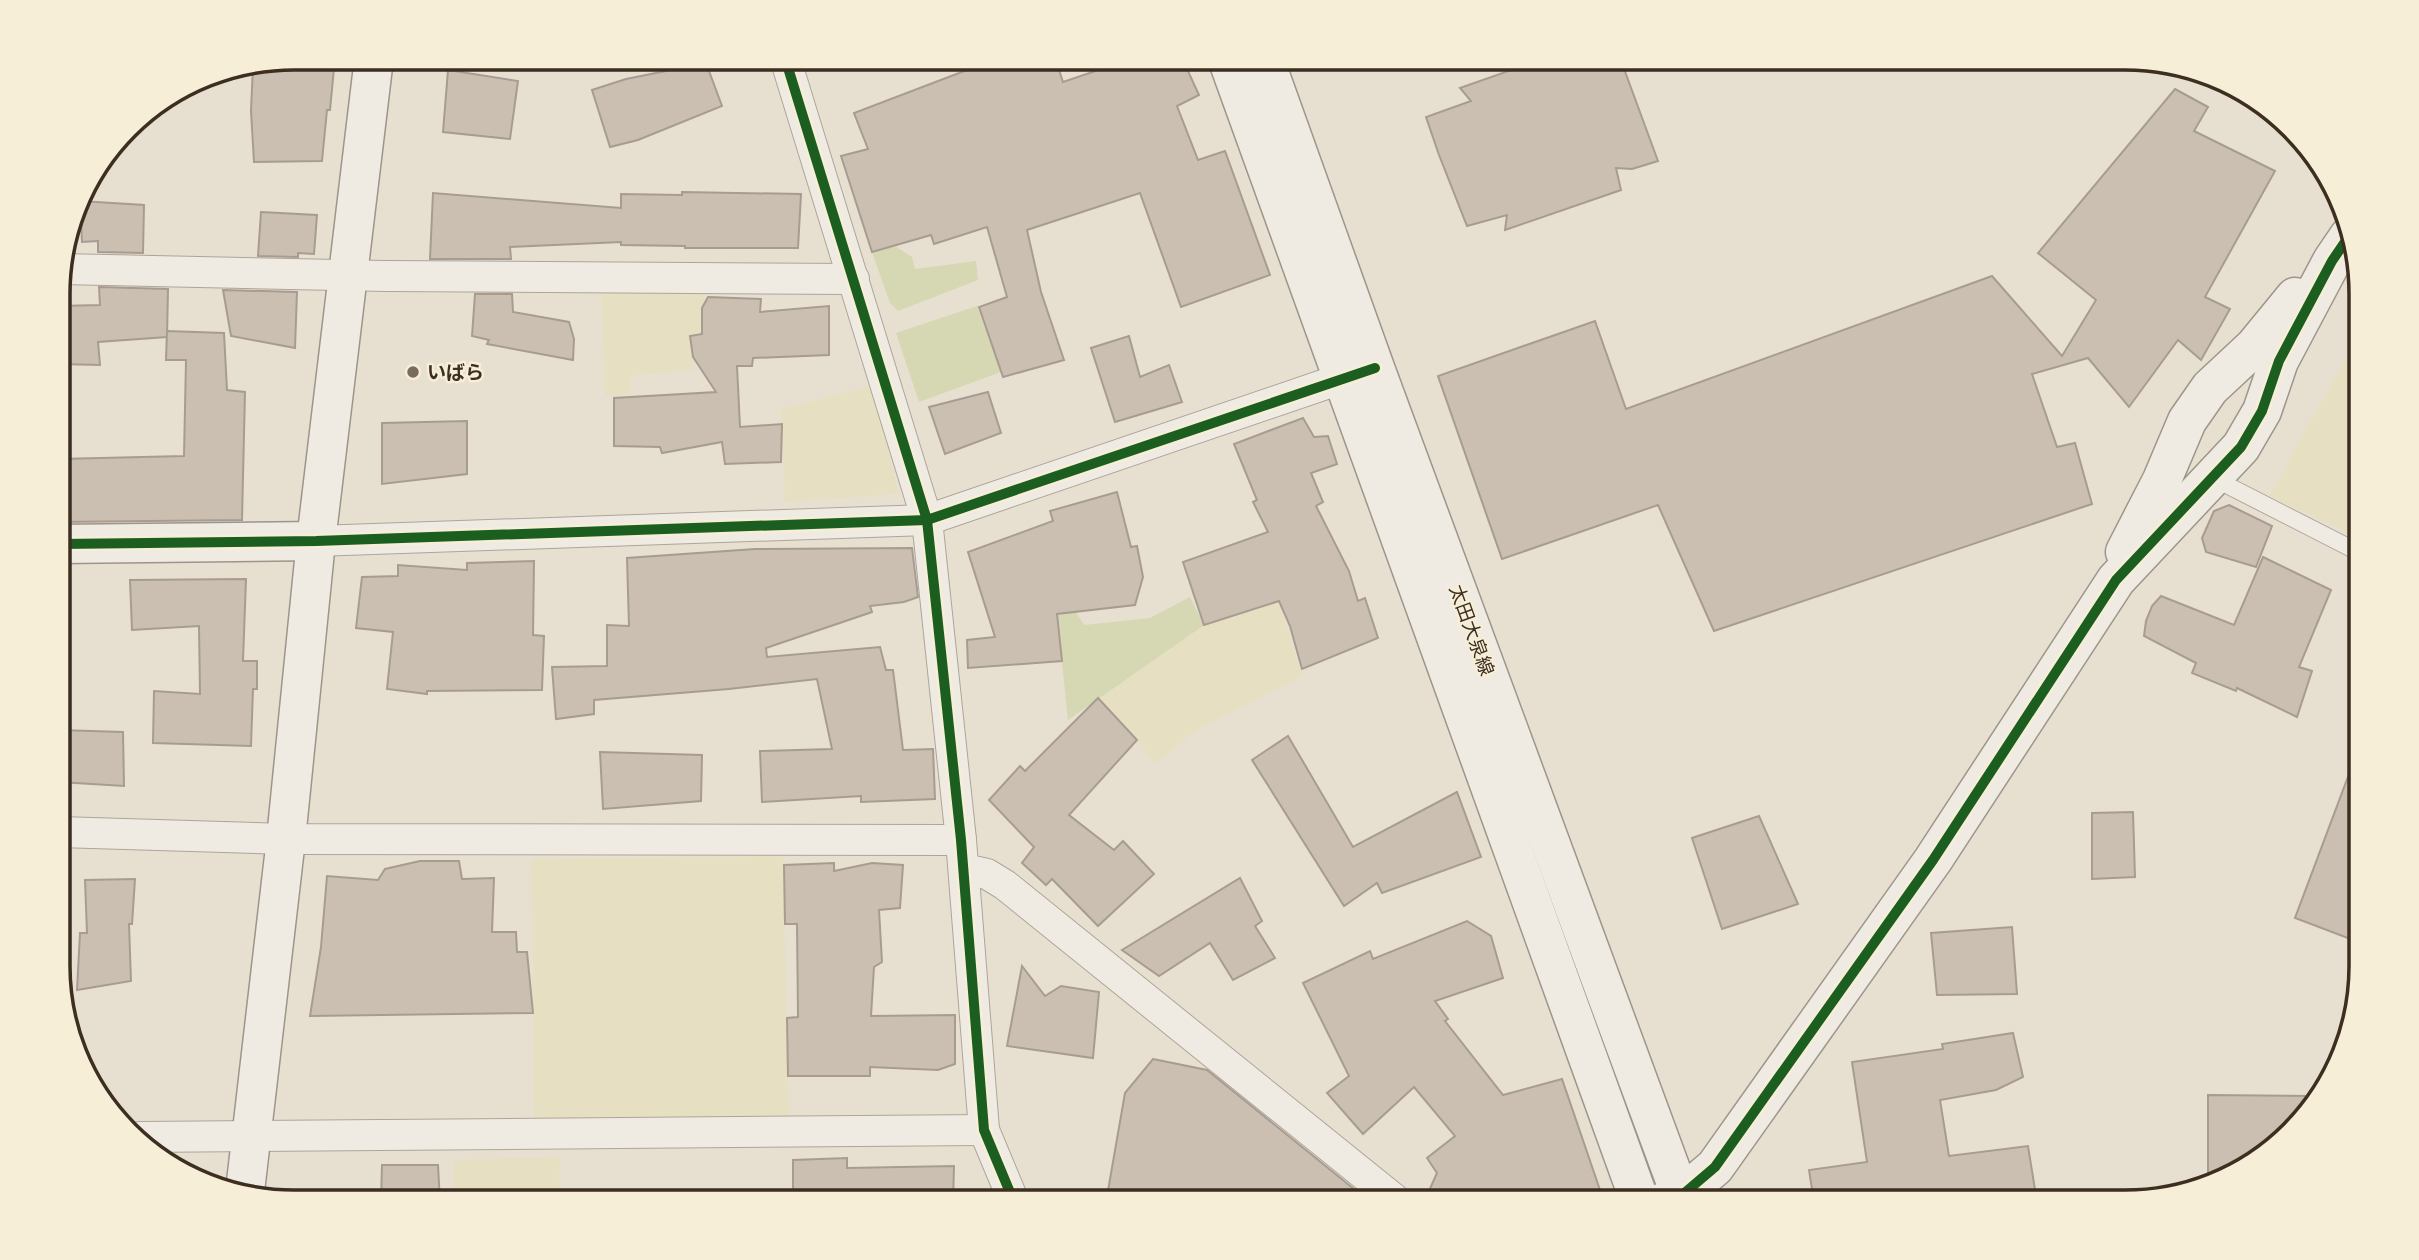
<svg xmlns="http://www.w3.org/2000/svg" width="2419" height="1260" font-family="'Crimson Pro','Noto Sans JP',serif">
	<rect width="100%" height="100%" fill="#e7e0d1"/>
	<!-- farmland -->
	<g fill="#e6dfc2">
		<path d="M 601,288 L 706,290 L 702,334 L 690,337 L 694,370 L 631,376 L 631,394 L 605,396 Z"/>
		<path d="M 2359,335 L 2360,538 L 2269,496 Z"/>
		<path d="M 872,386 L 899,494 L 785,502 L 781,409 Z"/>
		<path d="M 1279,602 L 1302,676 L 1195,731 L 1155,764 L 1137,740 L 1098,698 L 1204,625 Z"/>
		<path d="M 783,856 L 789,1117 L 534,1120 L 531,859 Z"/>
		<path d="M 560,1157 L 559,1202 L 454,1202 L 453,1160 Z"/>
	</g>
	<!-- green -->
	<g fill="#d6d7b3">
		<path d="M 895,246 L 912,257 L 915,269 L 976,261 L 978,280 L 898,311 L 890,303 L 872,252 Z"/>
		<path d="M 977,306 L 1001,372 L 919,402 L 896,333 Z"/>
		<path d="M 1190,597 L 1204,625 L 1068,720 L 1057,615 L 1076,612 L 1084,625 L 1150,618 Z"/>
	</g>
	<!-- building -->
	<g fill="#cbbfb2" stroke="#a89c90" stroke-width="2">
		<path d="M 294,58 L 335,58 L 330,110 L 327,110 L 322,161 L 254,162 L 251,111 L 253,66 Z"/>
		<path d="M 966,58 L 1055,58 L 1063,82 L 1134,58 L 1182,58 L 1199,95 L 1177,106 L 1198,160 L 1225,151 L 1270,275 L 1181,307 L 1140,193 L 1027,230 L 1041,292 L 1064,360 L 1003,377 L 979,307 L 1007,297 L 987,227 L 934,244 L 931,235 L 872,252 L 841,156 L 868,149 L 854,113 L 967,70 Z"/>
		<path d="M 1545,58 L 1620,58 L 1658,161 L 1632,169 L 1616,168 L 1621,190 L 1505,230 L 1507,215 L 1467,226 L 1439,155 L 1426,117 L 1471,101 L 1460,88 Z"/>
		<path d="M 706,63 L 722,106 L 638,140 L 610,147 L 592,90 L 626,79 Z"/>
		<path d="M 448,70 L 518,81 L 510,139 L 443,132 Z"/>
		<path d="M 2175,89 L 2208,107 L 2194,131 L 2275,171 L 2205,297 L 2230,309 L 2201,360 L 2178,340 L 2129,407 L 2088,358 L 2032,374 L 2057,447 L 2075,443 L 2092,504 L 1714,631 L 1658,505 L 1502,559 L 1438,376 L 1595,321 L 1626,409 L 1992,276 L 2062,356 L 2096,300 L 2038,253 Z"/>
		<path d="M 682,192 L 801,194 L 798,248 L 685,248 L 685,246 L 621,245 L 621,242 L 510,247 L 511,259 L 430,259 L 433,193 L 621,208 L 621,194 L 682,195 Z"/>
		<path d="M 80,201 L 144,205 L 143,253 L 98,252 L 98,241 L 82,242 Z"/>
		<path d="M 261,212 L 317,215 L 314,254 L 298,253 L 298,257 L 258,256 Z"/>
		<path d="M 99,287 L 168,289 L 167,337 L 98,342 L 100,365 L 58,364 L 58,306 L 100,305 Z"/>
		<path d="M 223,290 L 297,292 L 295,348 L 231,336 Z"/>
		<path d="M 475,294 L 512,294 L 513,312 L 569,322 L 574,339 L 573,360 L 487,344 L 489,340 L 472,336 Z"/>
		<path d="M 708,297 L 761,299 L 760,312 L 829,306 L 829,355 L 753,358 L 752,366 L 737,366 L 740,427 L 782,424 L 781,462 L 725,464 L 722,442 L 662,453 L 660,447 L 614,446 L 614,398 L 716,392 L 693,357 L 690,336 L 702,334 L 702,308 Z"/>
		<path d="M 167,331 L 224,333 L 227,390 L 245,392 L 242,520 L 59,522 L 59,459 L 184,456 L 186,360 L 166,360 Z"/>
		<path d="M 1129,336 L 1140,377 L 1169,365 L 1182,402 L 1115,422 L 1091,348 Z"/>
		<path d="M 988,392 L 1001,433 L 945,454 L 929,407 Z"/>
		<path d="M 1303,418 L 1314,437 L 1328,436 L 1337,464 L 1311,473 L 1323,502 L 1316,506 L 1349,571 L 1358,601 L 1365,598 L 1378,638 L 1302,669 L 1290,626 L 1279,601 L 1204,625 L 1183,562 L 1268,532 L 1253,502 L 1257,500 L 1234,444 Z"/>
		<path d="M 467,421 L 467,474 L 382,484 L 382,423 Z"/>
		<path d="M 1117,492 L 1131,547 L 1137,546 L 1143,577 L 1135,605 L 1057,614 L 1062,661 L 968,668 L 967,640 L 995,637 L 968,552 L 1053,521 L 1050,511 Z"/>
		<path d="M 2229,505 L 2272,526 L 2256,567 L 2206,552 L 2202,538 L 2214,511 Z"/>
		<path d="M 912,548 L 918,597 L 904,602 L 870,606 L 872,612 L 766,648 L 767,657 L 880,647 L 886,670 L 893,670 L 903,750 L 933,749 L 935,799 L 861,802 L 861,796 L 762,802 L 760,751 L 832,749 L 817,679 L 729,689 L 594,700 L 594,714 L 556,719 L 552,667 L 607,666 L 607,625 L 629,626 L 627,558 L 755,549 Z"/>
		<path d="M 2263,557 L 2331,590 L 2299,667 L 2312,671 L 2297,717 L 2237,688 L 2236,691 L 2192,673 L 2196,663 L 2144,636 L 2146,621 L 2152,606 L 2161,596 L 2234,625 Z"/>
		<path d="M 534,561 L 533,635 L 544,636 L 542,690 L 427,691 L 427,694 L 387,689 L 393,632 L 356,628 L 362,577 L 398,576 L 398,565 L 467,570 L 467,563 Z"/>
		<path d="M 246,579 L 243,661 L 257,661 L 257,689 L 253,689 L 251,746 L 153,743 L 154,691 L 200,694 L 199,626 L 132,630 L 130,580 Z"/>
		<path d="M 1098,698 L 1137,740 L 1069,815 L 1114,850 L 1123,841 L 1154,874 L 1098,926 L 1052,879 L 1046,885 L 1022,863 L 1034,847 L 989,800 L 1020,766 L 1025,771 Z"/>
		<path d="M 59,730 L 123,732 L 124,786 L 59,782 Z"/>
		<path d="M 1288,736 L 1353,847 L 1457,792 L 1481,857 L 1382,893 L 1377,883 L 1344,906 L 1252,760 Z"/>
		<path d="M 2358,750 L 2361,750 L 2361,943 L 2295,918 Z"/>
		<path d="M 600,752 L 702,755 L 701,801 L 603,809 Z"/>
		<path d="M 2133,812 L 2135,877 L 2092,879 L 2092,813 Z"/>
		<path d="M 1759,816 L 1798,904 L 1722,929 L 1692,838 Z"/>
		<path d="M 420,861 L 459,861 L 462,879 L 494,878 L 492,932 L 516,932 L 517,952 L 527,952 L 533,1013 L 310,1016 L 321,947 L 327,876 L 378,880 L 385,869 Z"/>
		<path d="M 834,863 L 834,871 L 872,863 L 903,865 L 900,908 L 879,910 L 882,962 L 874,967 L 871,1016 L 955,1015 L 955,1064 L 938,1070 L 870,1067 L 870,1076 L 788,1076 L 787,1018 L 798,1017 L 797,924 L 785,924 L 784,865 Z"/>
		<path d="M 1240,878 L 1262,921 L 1255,926 L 1275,958 L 1233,980 L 1210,943 L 1159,976 L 1122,950 Z"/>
		<path d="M 135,879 L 132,924 L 129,924 L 131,981 L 77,990 L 80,933 L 87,933 L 85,880 Z"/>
		<path d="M 1467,921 L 1491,936 L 1503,978 L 1435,1001 L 1448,1019 L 1445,1021 L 1503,1095 L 1562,1079 L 1601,1193 L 1582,1202 L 1424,1202 L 1437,1173 L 1427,1158 L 1455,1136 L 1414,1087 L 1363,1134 L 1327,1093 L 1349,1076 L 1303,983 L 1370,951 L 1373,959 Z"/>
		<path d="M 2012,927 L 2017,994 L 1937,995 L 1931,933 Z"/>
		<path d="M 1022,966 L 1045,996 L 1061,986 L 1099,992 L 1093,1058 L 1007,1046 Z"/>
		<path d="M 2013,1033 L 2023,1077 L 1996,1090 L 1940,1100 L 1949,1156 L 2028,1146 L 2037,1202 L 1814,1202 L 1809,1170 L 1867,1162 L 1852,1062 L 1943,1049 L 1942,1044 Z"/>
		<path d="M 1153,1059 L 1207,1070 L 1370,1202 L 1106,1202 L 1125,1093 Z"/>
		<path d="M 2208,1095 L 2315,1096 L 2256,1163 L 2208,1179 Z"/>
		<path d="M 847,1158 L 847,1168 L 954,1166 L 953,1202 L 793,1202 L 793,1160 Z"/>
		<path d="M 382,1165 L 438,1165 L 440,1202 L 381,1202 Z"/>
	</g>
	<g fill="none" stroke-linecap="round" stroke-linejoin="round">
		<!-- lane casing -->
		<g stroke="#ada599" stroke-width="18">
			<path id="lane" d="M 2213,478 L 2360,553"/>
		</g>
		<!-- street casing -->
		<g stroke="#ada599" stroke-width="32">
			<g id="street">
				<path d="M 785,58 L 927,520 L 961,840 L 984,1130 L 1014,1202"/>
				<path d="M 61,269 L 385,276 L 854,279"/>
				<path d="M 316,541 L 927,520 L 1361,372"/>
				<path d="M 59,832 L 286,839 L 961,840"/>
				<path d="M 964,869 L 987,874 L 1005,885 L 1398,1202"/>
				<path d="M 140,1137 L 984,1130"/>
			</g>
		</g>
		<!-- secondary casing -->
		<g stroke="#9c958a" stroke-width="41">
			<g id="secondary">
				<path d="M 1227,58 L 1640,1202"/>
				<path d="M 1264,58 L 1375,368 L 1683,1202"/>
				<path d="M 59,544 L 316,541"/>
				<path d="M 2125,552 L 2162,480 L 2187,421 L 2210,388 L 2254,347 L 2295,297"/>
				<path d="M 245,1191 L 286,839 L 316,541 L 374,58"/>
				<path d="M 1663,1202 L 1681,1196 L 1715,1167 L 1933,860 L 2116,580 L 2241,447 L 2262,411 L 2279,361 L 2332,261 L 2349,236"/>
			</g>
		</g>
		<!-- lane -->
		<use href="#lane" stroke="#efebe3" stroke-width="16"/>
		<!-- street -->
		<use href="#street" stroke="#efebe3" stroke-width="30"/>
		<!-- secondary -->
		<use href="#secondary" stroke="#efebe3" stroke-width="38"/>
		<!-- cycleway casing -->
		<g stroke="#f7eed8" stroke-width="15">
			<g id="cycleway">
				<path d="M 785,58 L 927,520 L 961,840 L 984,1130 L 1014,1202"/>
				<path d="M 59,544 L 316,541 L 927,520 L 1375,368"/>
				<path d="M 1663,1202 L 1681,1196 L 1715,1167 L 1933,860 L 2116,580 L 2241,447 L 2262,411 L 2279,361 L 2332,261 L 2349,236"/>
			</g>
		</g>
		<!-- cycleway -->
		<use href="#cycleway" stroke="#1b5e20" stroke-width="10"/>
	</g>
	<!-- markers -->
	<circle fill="#786c5e" stroke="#f7eed8" stroke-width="2.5" cx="413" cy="372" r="7"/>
	<g text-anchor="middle" stroke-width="5" stroke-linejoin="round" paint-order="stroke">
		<!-- poi labels -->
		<g font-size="19" font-weight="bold" fill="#3d2e20" stroke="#f7eed8" text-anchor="start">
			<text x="427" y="379">いばら</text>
		</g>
		<!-- street labels -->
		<g font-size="19" fill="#3d2e20" stroke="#f7eed8">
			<text transform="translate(1472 630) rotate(70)" y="7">太田大泉線</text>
		</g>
	</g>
	<!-- crop -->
	<path d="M0 0H2419V1260H0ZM294 70H2125A224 224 0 0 1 2349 294V966A224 224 0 0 1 2125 1190H294A224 224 0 0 1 70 966V294A224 224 0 0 1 294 70Z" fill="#f7eed8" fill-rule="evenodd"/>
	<path fill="none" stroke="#3d2e20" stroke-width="3.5" d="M294 70H2125A224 224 0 0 1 2349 294V966A224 224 0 0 1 2125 1190H294A224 224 0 0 1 70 966V294A224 224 0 0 1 294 70Z"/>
</svg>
